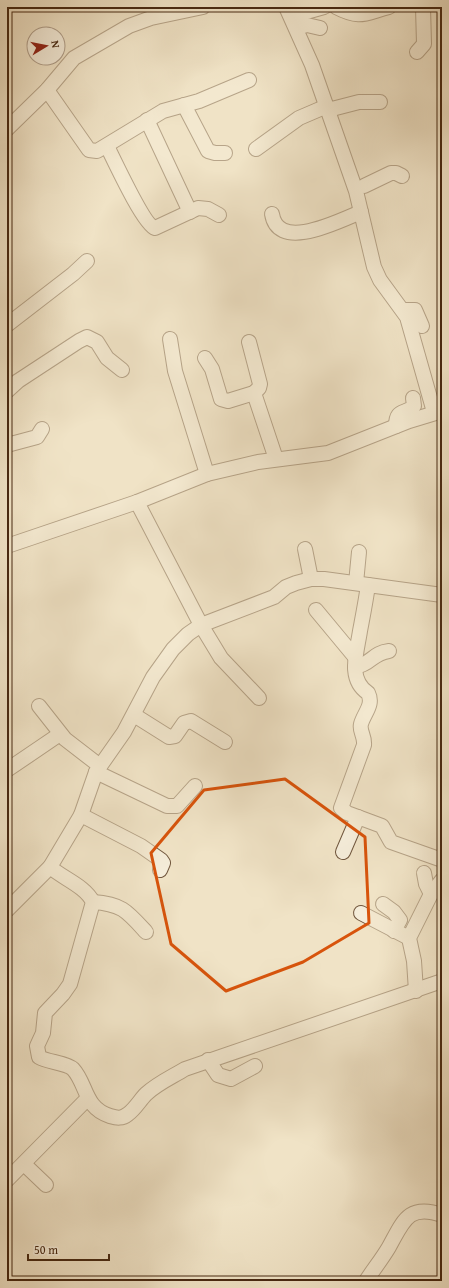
<svg xmlns="http://www.w3.org/2000/svg" width="449" height="1288" font-family="'Gentium Book Plus',serif">
	<rect width="100%" height="100%" fill="#f0e3c6"/>
	<filter id="stains"><feTurbulence type="fractalNoise" baseFrequency=".005" numOctaves="4"/><feColorMatrix values="0 0 0 0 .2 0 0 0 0 .09 0 0 0 0 .02 0 0 0 .5 -.17"/></filter>
	<radialGradient id="worn" r=".72"><stop offset=".6" stop-color="#630" stop-opacity="0"/><stop offset="1" stop-color="#630" stop-opacity=".3"/></radialGradient>
	<g fill="none" stroke-linecap="round" stroke-linejoin="round">
		<!-- minor casing -->
		<g stroke="#71573e" stroke-width="16">
			<g id="minor">
				<path d="M 286,7 L 312,65 L 356,191 L 374,267 L 380,280 L 407,317 L 434,412"/>
				<path d="M 336,7 C 361,20 365,13 389,7"/>
				<path d="M 292,16 L 324,7"/>
				<path d="M 296,28 L 307,25 L 320,28"/>
				<path d="M 417,52 L 424,44 L 423,7"/>
				<path d="M 47,90 L 89,150 L 97,151 L 163,111 L 199,101 L 249,80"/>
				<path d="M 184,105 L 208,151 L 215,153 L 225,153"/>
				<path d="M 328,110 L 359,102 L 380,102"/>
				<path d="M 147,120 L 190,212"/>
				<path d="M 7,129 L 47,90 L 74,58 L 129,26 L 151,18 L 203,7"/>
				<path d="M 107,146 C 114,160 144,225 155,228 L 198,208 L 208,209 L 219,215"/>
				<path d="M 256,149 L 299,118 L 327,106"/>
				<path d="M 364,186 L 391,173 L 396,173 L 402,176"/>
				<path d="M 272,214 C 278,253 341,220 361,212"/>
				<path d="M 403,310 L 415,310 L 422,326"/>
				<path d="M 7,325 L 73,274 L 87,261"/>
				<path d="M 170,339 L 175,371 L 207,474"/>
				<path d="M 249,342 L 260,384 L 259,388 L 254,393"/>
				<path d="M 205,358 L 212,369 L 221,399 L 228,401 L 254,393 L 276,459"/>
				<path d="M 7,391 L 18,381 L 79,341 L 87,337 L 97,342 L 107,358 L 122,370"/>
				<path d="M 396,426 C 396,408 405,415 414,406 L 413,398"/>
				<path d="M 7,445 L 37,437 L 42,429"/>
				<path d="M 137,502 L 201,625 L 221,658 L 259,698"/>
				<path d="M 7,546 L 137,502 L 207,474 L 258,462 L 328,453 L 409,421 L 442,411"/>
				<path d="M 305,549 L 311,579"/>
				<path d="M 356,583 L 359,552"/>
				<path d="M 368,585 C 366,600 363,615 360,631 C 357,652 347,679 368,693 C 374,705 364,713 361,724 C 359,731 365,736 364,745 L 341,808 L 347,813 L 382,826 L 391,842 L 442,860"/>
				<path d="M 442,595 L 324,579 L 311,579 L 296,583 L 286,587 L 274,597 L 201,625 L 188,634 L 173,649 L 153,677 L 124,732 L 96,772 L 81,815 L 50,867 C 64,879 85,886 93,902 L 70,984 L 63,994 L 45,1013 L 43,1033 L 37,1046 L 39,1057 C 47,1062 67,1063 73,1069 C 87,1084 84,1108 110,1116 C 117,1118 122,1119 128,1114 C 135,1109 140,1100 146,1094 C 158,1083 172,1077 185,1069 L 442,981"/>
				<path d="M 316,610 L 355,657"/>
				<path d="M 355,667 C 372,664 372,653 389,651"/>
				<path d="M 39,706 L 65,739 L 100,766"/>
				<path d="M 134,715 L 169,737 L 175,736 L 184,723 L 191,721 L 225,742"/>
				<path d="M 7,770 L 60,734"/>
				<path d="M 96,772 L 167,806 L 177,806 L 195,786"/>
				<path d="M 81,815 L 141,846 L 161,860 L 163,863 L 160,870"/>
				<path d="M 343,852 L 358,817"/>
				<path d="M 424,873 L 426,884 L 431,894"/>
				<path d="M 93,902 C 122,904 127,911 146,932"/>
				<path d="M 383,904 L 394,912 L 400,920 L 394,931"/>
				<path d="M 7,910 L 50,867"/>
				<path d="M 361,913 L 409,938"/>
				<path d="M 416,991 L 414,961 L 409,938 L 431,894 L 442,880"/>
				<path d="M 208,1060 L 218,1075 L 231,1079 L 255,1066"/>
				<path d="M 24,1164 L 46,1185"/>
				<path d="M 7,1180 L 88,1098"/>
				<path d="M 366,1281 C 373,1270 382,1259 389,1247 C 403,1222 408,1203 442,1215"/>
			</g>
		</g>
		<!-- minor -->
		<use href="#minor" stroke="#f5edda" stroke-width="14"/>
	</g>
	<!-- marked area -->
	<path d="M0 0H449V1288H0ZM 285,779 L 365,837 L 369,923 L 303,962 L 226,991 L 171,944 L 151,853 L 204,790 Z" fill="#f0e3c6" fill-opacity=".55" fill-rule="evenodd"/>
	<path fill="none" stroke="#d8540c" stroke-width="3" stroke-linejoin="round" d="M 285,779 L 365,837 L 369,923 L 303,962 L 226,991 L 171,944 L 151,853 L 204,790 Z"/>
	<!-- margin -->
	<rect width="449" height="1288" fill="none" stroke="#f0e3c6" stroke-width="24"/>
	<rect x="8" y="8" width="433" height="1272" fill="none" stroke="#472811" stroke-width="2"/>
	<rect x="12" y="12" width="425" height="1264" fill="none" stroke="#472811"/>
	<!-- north arrow -->
	<g transform="translate(46 46) rotate(80)"><circle r="19" fill="#f5edda" stroke="#af9e8a"/>
	<path d="M0-3L7 15L0 10L-7 15Z" fill="#8f2418"/>
	<text y="-6" font-size="11" font-weight="bold" text-anchor="middle" fill="#472811">N</text>
	</g>
	<!-- scale -->
	<path d="M28 1254v6h81v-6" fill="none" stroke="#472811" stroke-width="2"/>
	<text x="34" y="1254" font-size="12" fill="#472811" stroke="#f5edda" stroke-width="3" paint-order="stroke">50 m</text>
	<rect width="100%" height="100%" filter="url(#stains)"/>
	<rect width="100%" height="100%" fill="url(#worn)"/>
</svg>
